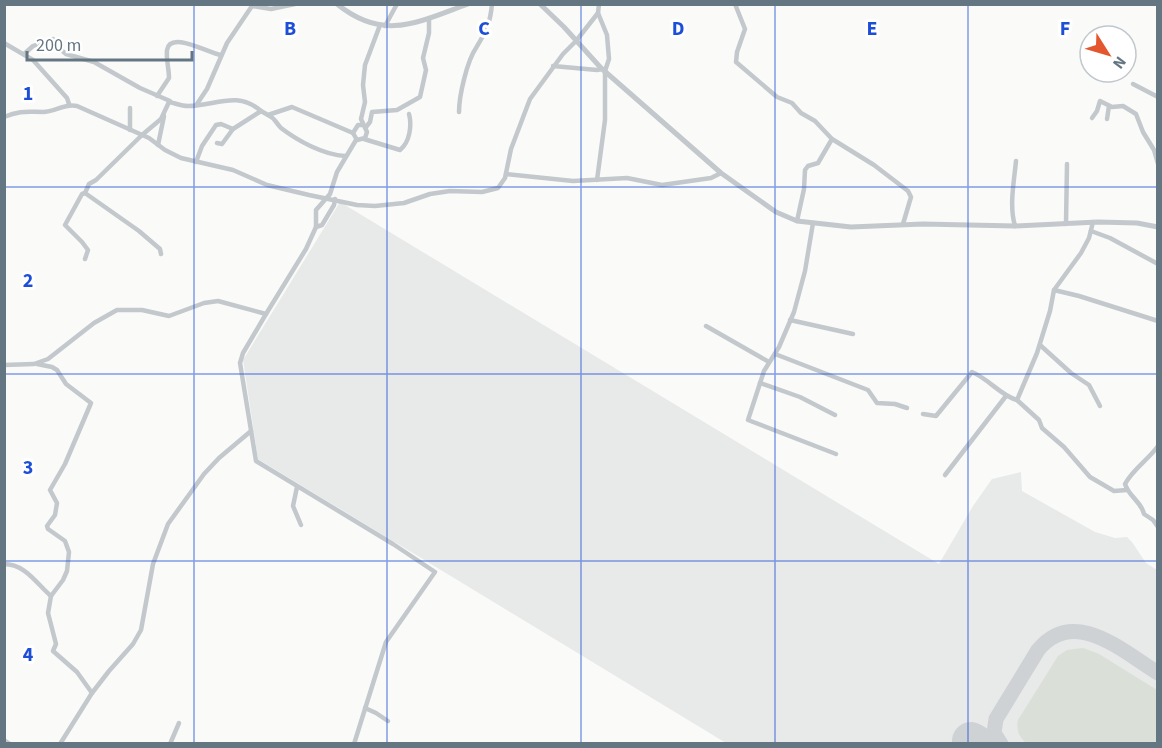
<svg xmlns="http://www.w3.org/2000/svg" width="1162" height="748" font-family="'Source Sans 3',sans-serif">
	<rect width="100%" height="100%" fill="#fafaf8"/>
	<!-- built -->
	<path fill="#e8e9e9" d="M 340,202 L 939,564 L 973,506 L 992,479 L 1021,472 L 1022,491 L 1095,532 L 1115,538 L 1127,537 L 1132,542 L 1146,563 L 1157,570 L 1157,743 L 726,743 L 258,459 L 243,360 Z"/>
	<!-- green -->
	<path fill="#dadfd7" d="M 1083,648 L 1099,654 L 1157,690 L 1157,743 L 1027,744 C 1019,737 1016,730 1018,720 L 1058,656 L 1067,650 Z"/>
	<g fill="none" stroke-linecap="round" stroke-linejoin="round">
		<!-- taxiway -->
		<g stroke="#ced2d4" stroke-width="15">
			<path d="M 984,744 L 987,744"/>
			<path d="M 1001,744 L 994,733 L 996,719 L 1038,650 C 1074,606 1122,651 1158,673"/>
		</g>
		<!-- runway -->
		<path stroke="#ced2d4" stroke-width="38" d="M 971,741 L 976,744"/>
		<!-- minor -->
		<g stroke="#c3c8cc" stroke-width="4.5">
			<path d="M 735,4 L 745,29 L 737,52 L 736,62 L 777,97 L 792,103 L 801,113 L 815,121 L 832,139 L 818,163 L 808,166 L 805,170 L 804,189 L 797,221"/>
			<path d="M 385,26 L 397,4"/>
			<path d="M 4,43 L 33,60 L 67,98 L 69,104"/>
			<path d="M 24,54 L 33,46 L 53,39 L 60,49 L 66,54 L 94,62 L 140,88 L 170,101"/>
			<path d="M 553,66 L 597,70 L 602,69"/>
			<path d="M 1133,84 L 1158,97"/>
			<path d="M 157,96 L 169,78 C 169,69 166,59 167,50 C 170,30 208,53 221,55"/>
			<path d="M 197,104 L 207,89 L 227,43 L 252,6 L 271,9 L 295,4"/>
			<path d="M 130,108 L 130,130"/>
			<path d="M 459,112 C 459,96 467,61 476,48 C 486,31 490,25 492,4"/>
			<path d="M 268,115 C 275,118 276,123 281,128 C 298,141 324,155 345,156"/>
			<path d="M 4,117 C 20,110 28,112 43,112 C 55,112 65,103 77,106 L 149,138 L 165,150 L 181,158 L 233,170 L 267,185 L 309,195 L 357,205 L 375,206 L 404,203 L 430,194 L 450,191 L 482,192 L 498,188 L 505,178 L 511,149 L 530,99 L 563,54 L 576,41 L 598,13 L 599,4"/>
			<path d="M 1092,118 L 1097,111 L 1100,101 L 1112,107 L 1123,106 L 1136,114 L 1143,132 L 1154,150 L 1158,164"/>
			<path d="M 1107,119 L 1109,106"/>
			<path d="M 362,125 L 358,125 L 353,133 L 357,140 L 365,138 L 367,132 L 361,119 L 365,102 L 363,85 L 365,65 L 380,25"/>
			<path d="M 366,127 L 370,122 L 372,112 L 397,110 L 420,97 L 426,70 L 423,58 L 429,33 L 429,18"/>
			<path d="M 364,139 L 400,150 C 410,142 412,125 409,114"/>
			<path d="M 832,139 L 874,165 L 908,191 L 911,197 L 903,224"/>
			<path d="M 217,143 L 222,144 L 233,129 L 261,111 L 268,115 L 292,107 L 353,133"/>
			<path d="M 158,145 L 164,116"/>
			<path d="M 196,162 L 202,146 L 216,125 L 221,124 L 233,129"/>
			<path d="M 506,174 L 573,181 L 627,178 L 662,185 L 711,178 L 721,173"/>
			<path d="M 597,180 L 605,120 L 605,71 L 609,59 L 607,35 L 598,13"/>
			<path d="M 85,193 L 89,184 L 96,180 L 142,135 L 161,119 L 169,102 C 175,103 181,106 188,106 C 215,106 237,90 261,111"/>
			<path d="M 813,223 L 805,271 L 794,312 L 779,347 L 764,371 L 748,420 L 836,454"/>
			<path d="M 1066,224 L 1067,164"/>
			<path d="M 1015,226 C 1009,206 1014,182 1016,161"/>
			<path d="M 316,227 L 322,225 L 334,205 L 335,199"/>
			<path d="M 1091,231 L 1110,238 L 1158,264"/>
			<path d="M 85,259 L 88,250 L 82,242 L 65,225 L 82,194 L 85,193 L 139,231 L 160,249 L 161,254"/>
			<path d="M 1054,290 L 1079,296 L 1158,321"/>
			<path d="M 266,314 L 243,353 L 240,363 L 256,461 L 393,544 L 435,572 L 386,642 L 354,744"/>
			<path d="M 790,320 L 853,334"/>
			<path d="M 706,326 L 769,362"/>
			<path d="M 1040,345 L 1071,373 L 1089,385 L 1100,406"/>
			<path d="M 775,354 L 868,390 L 877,403 L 895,404 L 907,408"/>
			<path d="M 37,364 L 52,367 L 57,370 L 66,384 L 91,403 L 65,464 L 50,490 L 57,503 L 55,515 L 47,526 L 48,529 L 65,541 L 69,552 L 67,571 L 63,580 L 51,596 L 48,613 L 56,644 L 53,651 L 77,672 L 92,693 L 60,744"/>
			<path d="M 4,365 L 34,364 L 48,359 L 94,323 L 117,310 L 142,310 L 169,316 L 204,303 L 218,301 L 266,314 L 306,249 L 316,227 L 316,210 L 330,194 L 337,172 L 356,140"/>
			<path d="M 760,383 L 800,397 L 835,415"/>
			<path d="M 1017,400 L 1039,420 L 1042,428 L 1064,447 L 1090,477 L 1114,491 L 1127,490"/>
			<path d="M 923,414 L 936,416 L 972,372 C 989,379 1001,396 1017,400 L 1037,353 L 1050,311 L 1054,290 L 1081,253 L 1089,238 L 1093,222"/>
			<path d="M 1158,446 C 1148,460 1133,469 1125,484 C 1129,497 1141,501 1144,514 L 1153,520 L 1158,527"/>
			<path d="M 945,475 L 1006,396"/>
			<path d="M 297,487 L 293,506 L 301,525"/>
			<path d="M 4,564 C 25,564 36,583 51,596"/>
			<path d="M 92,693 L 109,671 L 133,644 L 141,630 L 153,564 L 168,524 L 204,474 L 219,458 L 251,431"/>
			<path d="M 365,708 L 376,713 L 388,721"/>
			<path d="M 4,740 L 10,744"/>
			<path d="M 170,744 L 179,723"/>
		</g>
		<!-- tertiary -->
		<g stroke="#c3c8cc" stroke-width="5">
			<path d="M 337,4 C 384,42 418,22 468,4"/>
			<path d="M 540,4 L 564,27 L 601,68 L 721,173 L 776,212 L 797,221 L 851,227 L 923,224 L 1015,226 L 1098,222 L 1137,223 L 1158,227"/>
		</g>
	</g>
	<!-- grid -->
	<path fill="none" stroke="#1d4ed8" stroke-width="1.5" stroke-opacity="0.55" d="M 194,4 L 194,744M 387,4 L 387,744M 581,4 L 581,744M 775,4 L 775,744M 968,4 L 968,744M 4,187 L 1158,187M 4,374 L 1158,374M 4,561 L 1158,561"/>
	<g font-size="20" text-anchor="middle" font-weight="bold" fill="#1d4ed8" stroke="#fff" stroke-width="6" stroke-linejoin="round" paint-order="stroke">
		<text x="290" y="35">B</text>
		<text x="484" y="35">C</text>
		<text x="678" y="35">D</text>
		<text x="872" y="35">E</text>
		<text x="1065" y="35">F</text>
		<text x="28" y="100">1</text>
		<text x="28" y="287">2</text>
		<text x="28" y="474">3</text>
		<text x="28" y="661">4</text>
	</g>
	<!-- border -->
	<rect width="1162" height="748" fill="none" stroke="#657683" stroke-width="12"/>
	<!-- north arrow -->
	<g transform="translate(1108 54) rotate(127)"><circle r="28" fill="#ffffff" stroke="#c1c8cd" stroke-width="1.5"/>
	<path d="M0-4.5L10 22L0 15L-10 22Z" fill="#e4572e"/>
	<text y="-9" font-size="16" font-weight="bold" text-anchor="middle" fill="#657683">N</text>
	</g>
	<!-- scale -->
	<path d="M27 51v9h165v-9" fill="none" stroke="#657683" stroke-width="3"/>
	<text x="36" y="51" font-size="18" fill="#657683" stroke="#ffffff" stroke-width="4.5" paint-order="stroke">200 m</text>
</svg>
